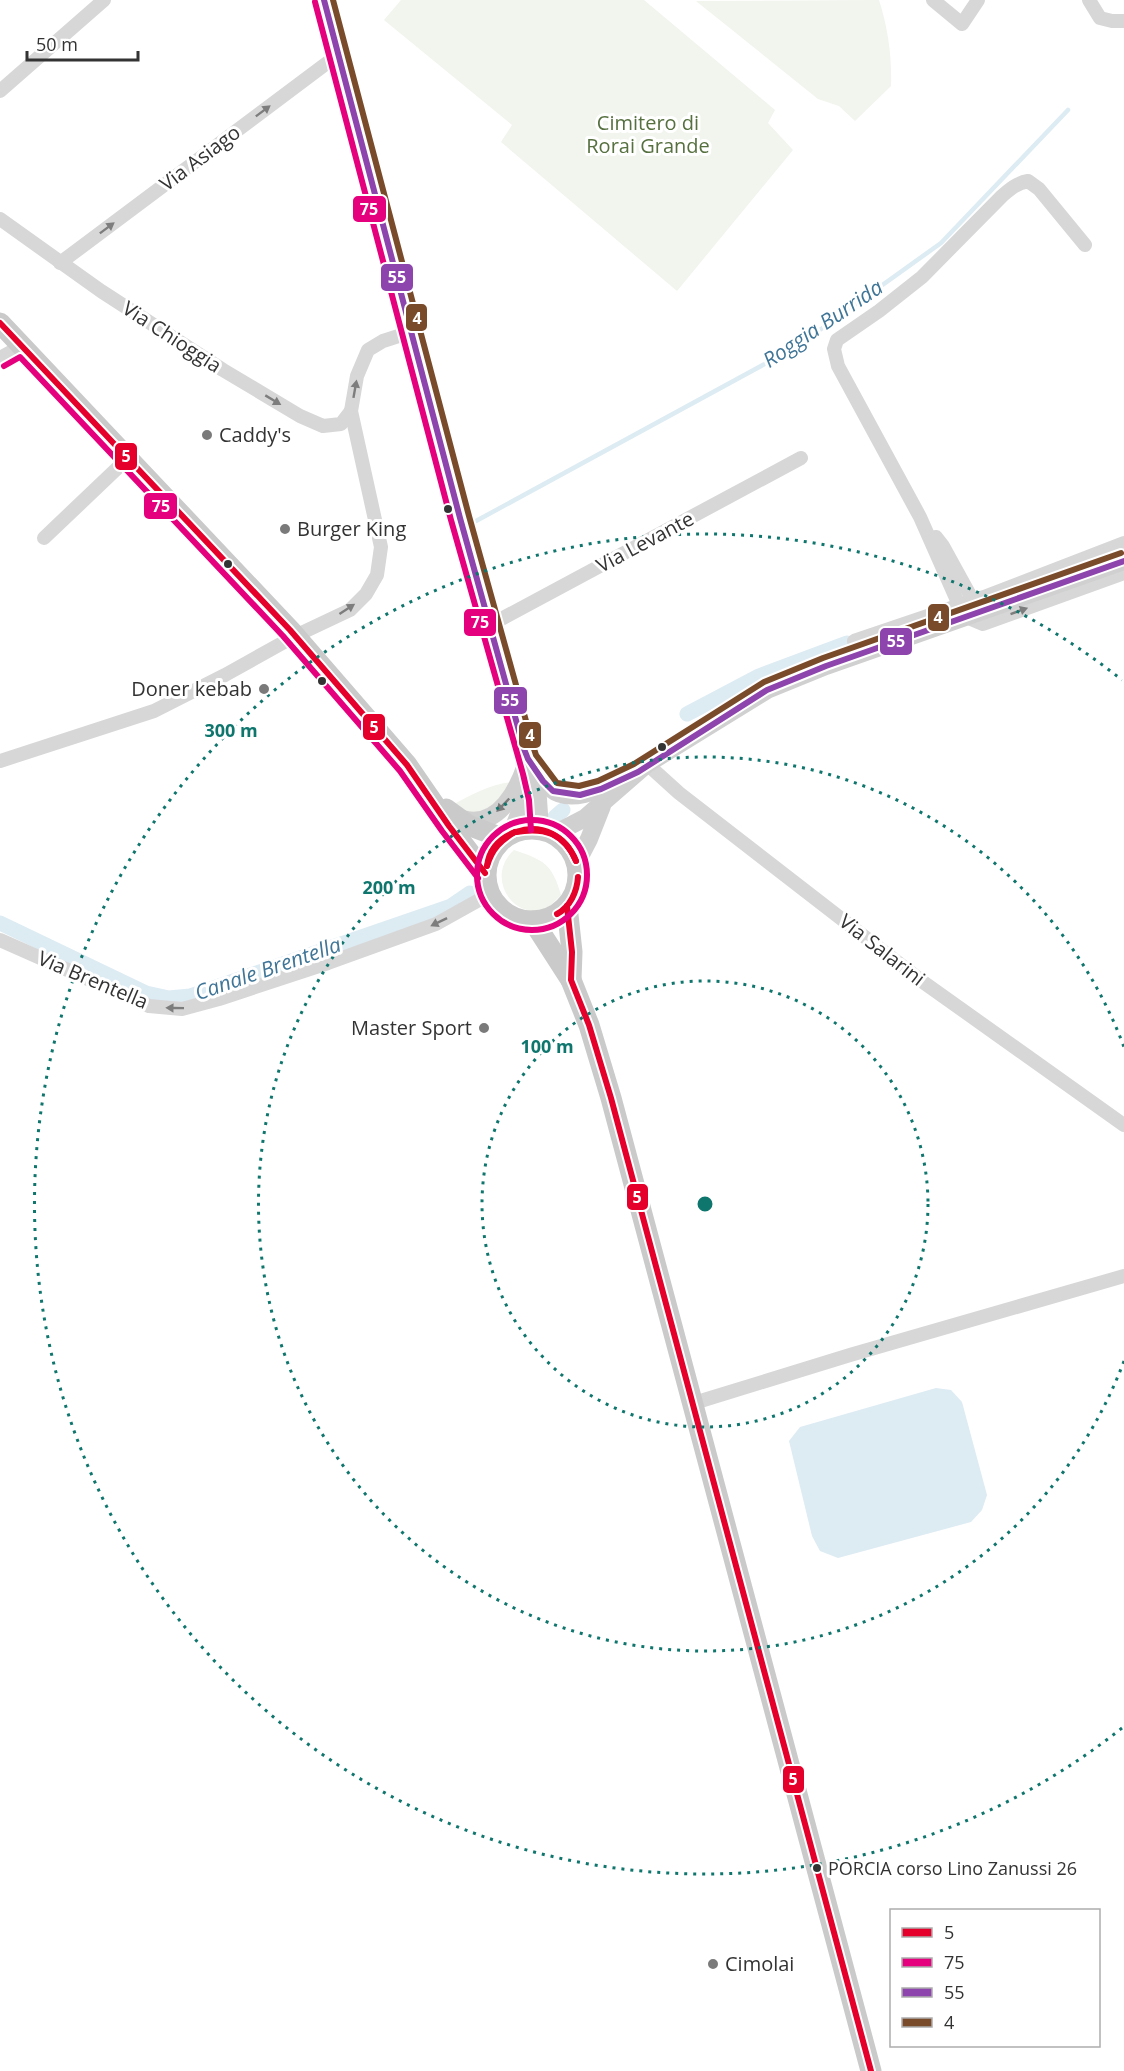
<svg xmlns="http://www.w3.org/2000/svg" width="1124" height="2071" font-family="'Open Sans',sans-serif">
	<rect width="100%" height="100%" fill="#fff"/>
	<!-- green -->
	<g fill="#f1f5ed">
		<path d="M 401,0 L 644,0 L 775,110 L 768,123 L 793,150 L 677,291 L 501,142 L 512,125 L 384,20 Z"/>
		<path d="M 879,0 C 888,28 892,57 891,86 L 855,121 L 839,106 L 818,99 L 696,1 Z"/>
		<path d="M 512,782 C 508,791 505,795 497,801 C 479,816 473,814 452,805 C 471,795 490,784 512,782 Z"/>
		<path d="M 514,850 C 543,860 552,863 561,895 C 558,898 554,902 551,905 C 519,928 482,879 514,850 Z"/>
	</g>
	<!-- water -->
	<path fill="#ddebf3" d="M 936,1388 L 951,1390 L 962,1402 L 987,1495 L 982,1510 L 971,1522 L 838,1558 L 820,1551 L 812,1536 L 789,1441 L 800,1427 Z"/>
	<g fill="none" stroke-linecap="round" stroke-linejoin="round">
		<!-- stream -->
		<path stroke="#ddebf3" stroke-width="4.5" d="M 476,521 L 796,347 L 941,243 L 1068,110"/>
		<!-- canal -->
		<g stroke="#ddebf3" stroke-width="15">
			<path d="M 687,714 L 759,676 L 847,643"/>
			<path d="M 555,817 L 563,810"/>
			<path d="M 0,923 L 146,993 L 169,998 L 190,996 L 451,906 L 470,893"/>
		</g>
		<!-- minor -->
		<g stroke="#d7d7d7" stroke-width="14">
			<path d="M 933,0 L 962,24 L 978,0"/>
			<path d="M 1089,0 L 1100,18 L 1112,21 L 1124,21"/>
			<path d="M 0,91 L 104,0"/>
			<path d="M 0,219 L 101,291 L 223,370 L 300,416 L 323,426 L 341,424 L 351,411"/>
			<path d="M 60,263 L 339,54"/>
			<path d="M 0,358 L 22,346"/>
			<path d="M 936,537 L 943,546 L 976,606"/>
			<path d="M 44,538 L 128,458"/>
			<path d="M 959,605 L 920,517 L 838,366 L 834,349 L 837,340 L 879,311 L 922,277 L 1002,196 C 1010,189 1017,183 1028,181 L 1039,189 L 1085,245"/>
			<path d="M 964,616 L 983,624 L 1124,573"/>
			<path d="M 490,625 L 801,458"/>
			<path d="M 859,655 L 854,641 L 984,597 L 1124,543"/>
			<path d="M 0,761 L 154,711 L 225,675 L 295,636 L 350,610 L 366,594 L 377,575 L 381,547 L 351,411 L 357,376 L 368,350 L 383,341 L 411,332"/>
			<path d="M 647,764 L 679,793 L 923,982 L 1124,1125"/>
			<path d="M 0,940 L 149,1006 L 182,1009 L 219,999 L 328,963 L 436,924 L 479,900 L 488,891"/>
			<path d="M 694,1403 L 850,1355 L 1124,1276"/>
		</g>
		<!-- secondary -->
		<g stroke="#d0d0d0" stroke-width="18">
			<path d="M 324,0 L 460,518 L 532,772 L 538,799 L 540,829"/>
			<path d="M 533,767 C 538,775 544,783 551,789 C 571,805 603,788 622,779"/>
			<path d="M 462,819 C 499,830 519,788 528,759"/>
			<path d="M 512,832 L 525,799 L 527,776"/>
			<path d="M 554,834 L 585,818 L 647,764 L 767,690 L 826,666 L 1124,561"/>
			<path d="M 577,862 L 589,839 L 602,806"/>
		</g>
		<!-- primary -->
		<g stroke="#cacaca" stroke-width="21">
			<path d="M 0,323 L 290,630 L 407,765 L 449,826 L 485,873"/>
			<path d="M 446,809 L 468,825 L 502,838"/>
			<circle cx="532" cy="875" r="46"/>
			<path d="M 567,906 L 572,952 L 571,980"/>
			<path d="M 533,921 L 571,980 L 589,1025 L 611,1098 L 871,2071"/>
		</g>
		<!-- bus-1 casing -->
		<g stroke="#fff" stroke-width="10">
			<g id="bus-1">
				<path d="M 0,323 L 290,630 L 407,765 L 449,826 L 485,873"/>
				<path d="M 516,832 C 542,823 566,836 576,861"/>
				<path d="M 516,832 C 544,827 564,833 576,861"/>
				<path d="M 487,866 C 489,849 500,838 515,832"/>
				<path d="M 487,866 C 492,849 501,840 515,832"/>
				<path d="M 567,906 L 572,952 L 571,980 L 589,1025 L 611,1098 L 871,2071"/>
				<path d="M 557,914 C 570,907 577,892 578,877"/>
			</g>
		</g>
		<!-- bus-2 casing -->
		<g stroke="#fff" stroke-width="10">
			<g id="bus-2">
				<path d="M 315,2 L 451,520 L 523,774 L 529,800 L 531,830"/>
				<path d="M 4,366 L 20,357 L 283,636 L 400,771 L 442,831 L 478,878"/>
				<circle cx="532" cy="875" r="55"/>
			</g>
		</g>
		<!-- bus-3 casing -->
		<g stroke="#fff" stroke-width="10">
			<path id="bus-3" d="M 324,0 L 460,518 L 524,749 L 528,759 L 543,781 L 553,791 L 580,795 L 601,789 L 638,772 L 767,690 L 826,666 L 1124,561"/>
		</g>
		<!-- bus-4 casing -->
		<g stroke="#fff" stroke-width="10">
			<path id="bus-4" d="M 333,0 L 469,516 L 533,746 L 536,755 L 557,783 L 579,786 L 598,781 L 634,764 L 764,682 L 823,658 L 1121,553"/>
		</g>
		<!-- bus-1 -->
		<use href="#bus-1" stroke="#e4002b" stroke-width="6"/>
		<!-- bus-2 -->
		<use href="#bus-2" stroke="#e5007d" stroke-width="6"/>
		<!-- bus-3 -->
		<use href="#bus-3" stroke="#8e44ad" stroke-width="6"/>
		<!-- bus-4 -->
		<use href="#bus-4" stroke="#7a4b2a" stroke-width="6"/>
	</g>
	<!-- one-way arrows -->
	<defs><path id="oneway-solid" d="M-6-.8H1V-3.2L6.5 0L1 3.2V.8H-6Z" transform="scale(1.5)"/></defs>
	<g fill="#7d7d7d">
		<use href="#oneway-solid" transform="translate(263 111) rotate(-37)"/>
		<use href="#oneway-solid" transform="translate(107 228) rotate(-37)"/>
		<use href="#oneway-solid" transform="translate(355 389) rotate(-80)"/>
		<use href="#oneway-solid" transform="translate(273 400) rotate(31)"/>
		<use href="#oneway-solid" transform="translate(347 609) rotate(-33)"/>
		<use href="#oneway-solid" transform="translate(1019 611) rotate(-20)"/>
		<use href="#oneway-solid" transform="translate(439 922) rotate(154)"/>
		<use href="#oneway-solid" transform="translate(175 1008) rotate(-179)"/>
	</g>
	<use fill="#7a7a7a" href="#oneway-solid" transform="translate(503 805) rotate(134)"/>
	<!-- distance rings -->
	<g fill="none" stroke="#0f766e" stroke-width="3" stroke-dasharray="3 6">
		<circle cx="705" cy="1204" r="223"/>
		<path d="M1124 1361A447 447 0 1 1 1124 1047"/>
		<path d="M1122 1728A670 670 0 1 1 1122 680"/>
	</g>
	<!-- markers -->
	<g fill="#7a7a7a" stroke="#fff" stroke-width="2">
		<circle cx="207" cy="435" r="6"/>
		<circle cx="285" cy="529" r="6"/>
		<circle cx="264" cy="689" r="6"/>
		<circle cx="484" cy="1028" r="6"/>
		<circle cx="713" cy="1964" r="6"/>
	</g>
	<g fill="#333" stroke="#fff" stroke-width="2">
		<circle cx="448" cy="509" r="5"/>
		<circle cx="228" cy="564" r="5"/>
		<circle cx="322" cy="681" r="5"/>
		<circle cx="662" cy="747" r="5"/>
		<circle cx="817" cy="1868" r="5"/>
	</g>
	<g text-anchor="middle" stroke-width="6" stroke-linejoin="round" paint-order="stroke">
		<!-- bus labels -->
		<g font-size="18" fill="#333" stroke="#fff" text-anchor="start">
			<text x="828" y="1875">PORCIA corso Lino Zanussi 26</text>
		</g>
		<!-- park labels -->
		<g font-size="20" fill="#56703f" stroke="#fff">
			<text x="648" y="130">Cimitero di<tspan x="648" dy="23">Rorai Grande</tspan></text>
		</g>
		<!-- street labels -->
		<g font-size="20" fill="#333" stroke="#fff">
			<text transform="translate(200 158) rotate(-37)" y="7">Via Asiago</text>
			<text transform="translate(172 337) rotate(33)" y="7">Via Chioggia</text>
			<text transform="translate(645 542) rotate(-28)" y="7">Via Levante</text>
			<text transform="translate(882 950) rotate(38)" y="7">Via Salarini</text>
			<text transform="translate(93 980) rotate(23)" y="7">Via Brentella</text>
		</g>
		<!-- poi labels -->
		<g font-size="20" fill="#333" stroke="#fff" text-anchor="start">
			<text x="219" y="442">Caddy's</text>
			<text x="297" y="536">Burger King</text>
			<text x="252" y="696" text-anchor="end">Doner kebab</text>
			<text x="472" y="1035" text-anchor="end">Master Sport</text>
			<text x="725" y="1971">Cimolai</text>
		</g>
		<!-- water labels -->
		<g font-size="21" font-style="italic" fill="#3f7597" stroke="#fff">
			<text transform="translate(823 324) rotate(-34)" y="7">Roggia Burrida</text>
			<text transform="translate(268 969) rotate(-19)" y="7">Canale Brentella</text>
		</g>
	</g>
	<circle cx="705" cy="1204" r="9" fill="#0f766e" stroke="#fff" stroke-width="3"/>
	<g font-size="18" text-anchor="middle" font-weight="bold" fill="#0f766e" stroke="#fff" stroke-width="6" stroke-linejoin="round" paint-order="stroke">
		<text x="231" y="737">300 m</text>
		<text x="389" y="894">200 m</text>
		<text x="547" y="1053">100 m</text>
	</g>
	<g stroke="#fff" stroke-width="2">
		<rect x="352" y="195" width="35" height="28" rx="6" fill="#e5007d"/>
		<rect x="380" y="263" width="34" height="29" rx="6" fill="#8e44ad"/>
		<rect x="405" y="303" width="23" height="29" rx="6" fill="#7a4b2a"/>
		<rect x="114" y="442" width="24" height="29" rx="6" fill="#e4002b"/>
		<rect x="143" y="492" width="35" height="28" rx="6" fill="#e5007d"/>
		<rect x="927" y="603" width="23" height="29" rx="6" fill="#7a4b2a"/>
		<rect x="463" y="608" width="34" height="29" rx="6" fill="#e5007d"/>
		<rect x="879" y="627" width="34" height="29" rx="6" fill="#8e44ad"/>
		<rect x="493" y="686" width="35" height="29" rx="6" fill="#8e44ad"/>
		<rect x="362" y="713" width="24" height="28" rx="6" fill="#e4002b"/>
		<rect x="518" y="721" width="24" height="28" rx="6" fill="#7a4b2a"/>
		<rect x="626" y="1183" width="23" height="28" rx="6" fill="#e4002b"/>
		<rect x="782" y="1765" width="23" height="29" rx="6" fill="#e4002b"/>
	</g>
	<g font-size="16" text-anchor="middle" font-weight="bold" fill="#fff">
		<text x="369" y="215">75</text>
		<text x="397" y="283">55</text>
		<text x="417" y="324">4</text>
		<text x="126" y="462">5</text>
		<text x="161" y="512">75</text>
		<text x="938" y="623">4</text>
		<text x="480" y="628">75</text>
		<text x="896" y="647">55</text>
		<text x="510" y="706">55</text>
		<text x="374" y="733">5</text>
		<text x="530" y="741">4</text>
		<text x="637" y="1203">5</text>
		<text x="793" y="1785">5</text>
	</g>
	<!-- legend -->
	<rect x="890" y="1909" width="210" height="138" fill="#ffffff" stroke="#adadad" stroke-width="1.5"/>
	<rect x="902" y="1928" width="30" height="9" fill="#e4002b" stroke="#adadad" stroke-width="1.5"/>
	<text x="944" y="1939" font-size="18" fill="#333333">5</text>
	<rect x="902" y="1958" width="30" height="9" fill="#e5007d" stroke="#adadad" stroke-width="1.5"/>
	<text x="944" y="1969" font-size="18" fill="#333333">75</text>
	<rect x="902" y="1988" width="30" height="9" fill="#8e44ad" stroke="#adadad" stroke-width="1.5"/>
	<text x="944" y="1999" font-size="18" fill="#333333">55</text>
	<rect x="902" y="2018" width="30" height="9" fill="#7a4b2a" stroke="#adadad" stroke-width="1.5"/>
	<text x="944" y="2029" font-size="18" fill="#333333">4</text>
	<!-- scale -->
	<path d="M27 51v9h111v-9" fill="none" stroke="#333333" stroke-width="3"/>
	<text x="36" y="51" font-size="18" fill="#333333" stroke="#ffffff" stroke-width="4.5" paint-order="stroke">50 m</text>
</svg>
